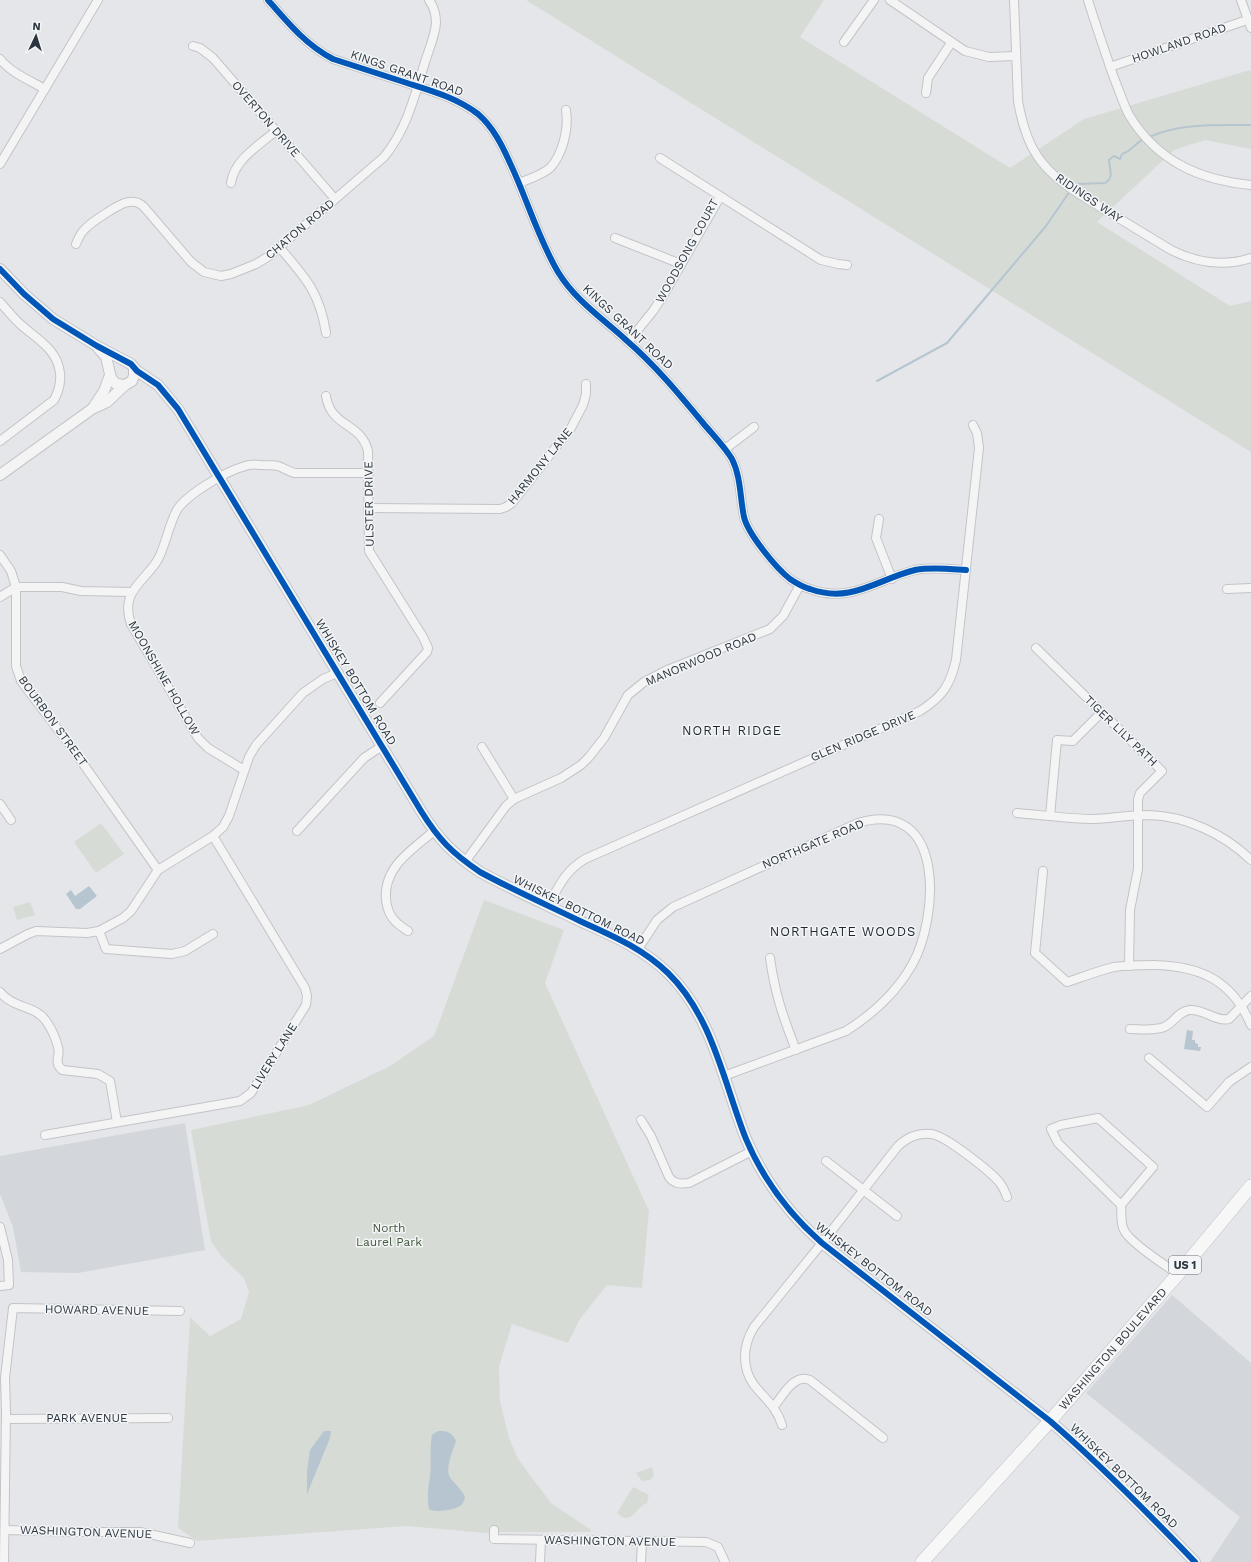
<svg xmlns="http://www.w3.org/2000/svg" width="1251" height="1562" font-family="'Work Sans',sans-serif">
	<rect width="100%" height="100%" fill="#e4e6e9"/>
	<!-- built -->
	<g fill="#d3d6db">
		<path d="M 185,1123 L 205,1250 L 78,1273 L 21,1272 L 13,1227 L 0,1194 L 0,1156 Z"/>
		<path d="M 1172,1295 L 1251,1363 L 1251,1562 L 1210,1562 L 1240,1517 L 1086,1393 Z"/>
	</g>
	<!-- green -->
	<g fill="#d6dcd5">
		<path d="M 526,0 L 824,0 L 800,37 L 1010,168 L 1084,119 L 1250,70 L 1251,73 L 1251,149 L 1205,140 L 1174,150 L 1097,222 L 1230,306 L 1251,301 L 1251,452 Z"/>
		<path d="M 101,823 L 124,854 L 96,873 L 74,842 Z"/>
		<path d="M 484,900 L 564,930 L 545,983 L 649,1211 L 642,1288 L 607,1285 L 580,1319 L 568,1343 L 512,1324 L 499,1367 L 500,1401 L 509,1438 L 518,1459 L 551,1503 L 591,1530 L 590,1532 L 502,1532 L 486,1533 L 407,1526 L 197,1541 L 178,1528 L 190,1317 L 210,1336 L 241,1319 L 249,1292 L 244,1278 L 221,1256 L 211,1241 L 191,1130 L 309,1105 L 390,1066 L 434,1036 Z"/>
		<path d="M 30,902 L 35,915 L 17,920 L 13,907 Z"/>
		<path d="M 652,1467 C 654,1472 655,1476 650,1480 L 642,1481 L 636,1473 Z"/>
		<path d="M 633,1487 L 649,1495 L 647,1503 C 634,1508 632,1527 617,1513 Z"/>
	</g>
	<!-- water -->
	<g fill="#b6c5d0">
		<path d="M 89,886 L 97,896 L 80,909 L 76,909 L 66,894 L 71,890 L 75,896 Z"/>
		<path d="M 1187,1030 L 1193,1031 L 1192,1040 L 1195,1040 L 1195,1043 L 1198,1044 L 1198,1047 L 1201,1047 L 1200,1051 L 1184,1049 Z"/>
		<path d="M 324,1431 L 331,1431 L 330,1438 L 307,1494 L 307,1471 L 310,1450 Z"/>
		<path d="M 438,1431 C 448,1431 452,1432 456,1441 C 453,1451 443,1471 452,1480 C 457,1486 462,1490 465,1497 C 464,1501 463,1504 460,1506 C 455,1510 433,1513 429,1509 C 427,1497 428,1488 430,1477 C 432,1462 429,1449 432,1435 Z"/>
	</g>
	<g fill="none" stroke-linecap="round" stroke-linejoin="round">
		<!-- stream -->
		<g stroke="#b6c5d0" stroke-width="2">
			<path d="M 1149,137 C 1180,123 1218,125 1251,125"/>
			<path d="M 1073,188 L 1078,184 L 1105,183 C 1115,177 1109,169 1109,160 L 1114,156 L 1120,159 L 1122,154 C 1132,151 1135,143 1145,138"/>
			<path d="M 877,381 L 947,343 L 1046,226 L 1070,191"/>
		</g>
		<!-- minor casing -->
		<g stroke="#c3c4c7" stroke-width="10">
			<g id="minor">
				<path d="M 268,0 C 288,23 306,45 333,59 C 358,67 382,75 407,83 C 432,91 457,98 478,114 C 493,127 502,145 510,163 C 527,199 538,238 558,272 C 575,300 602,318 626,340 C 655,365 679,394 703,423 C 713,435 724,446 732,459 C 741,477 740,498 744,517 C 748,534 776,568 790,579 C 796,583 803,587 810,589 C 851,604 878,579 915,570 C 932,567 949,569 966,570"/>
				<path d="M 890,0 L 965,51 L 989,57 L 1016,56"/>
				<path d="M 1014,0 L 1018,101 C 1026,147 1040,169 1079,194 L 1171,250 C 1197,263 1223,267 1251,258"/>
				<path d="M 1088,0 C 1096,26 1105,52 1114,78 C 1119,90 1123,103 1129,115 C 1157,161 1199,180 1251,185"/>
				<path d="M 1241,0 L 1251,28"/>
				<path d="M 844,42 L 874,0"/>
				<path d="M 193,46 L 200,48 L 213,58 L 335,199"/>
				<path d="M 0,59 C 11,73 29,80 45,89"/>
				<path d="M 1110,67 L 1247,20"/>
				<path d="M 926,93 L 928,78 L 951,43"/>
				<path d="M 660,158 L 821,260 L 838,264 L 847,265"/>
				<path d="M 0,164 L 98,0"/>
				<path d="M 231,183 C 234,160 259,145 276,131"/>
				<path d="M 519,183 C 529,179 542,175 550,168 C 563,154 569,128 566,110"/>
				<path d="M 615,238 L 681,264"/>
				<path d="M 76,244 C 78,239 80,234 84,230 C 90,223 121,202 129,202 C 135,201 140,203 144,207 L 191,262 L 204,272 L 221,276 L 231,274 L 256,264 L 269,256 L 384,157 C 407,129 415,95 425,62 C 429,49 435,36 436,23 C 436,15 434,7 429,0"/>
				<path d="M 280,248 C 305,277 320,293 326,333"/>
				<path d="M 0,302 C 6,309 12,316 19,323 C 36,339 57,348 60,373 C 61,383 59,391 54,400 L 0,441"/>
				<path d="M 628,342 L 653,311 L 663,296 L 720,197"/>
				<path d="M 326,396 C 331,428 361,422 368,451 L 369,551 L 423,637 L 428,648 L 427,652 L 380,703"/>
				<path d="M 725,449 L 754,427"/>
				<path d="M 368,508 L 500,509 L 506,507 L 512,503 L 571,428 L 583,405 L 586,394 L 586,384"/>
				<path d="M 879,519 L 876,538 L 892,579"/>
				<path d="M 0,555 L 11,571 L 16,587 L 16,666 L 21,681 L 72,748 L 158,870"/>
				<path d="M 1227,589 L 1251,588"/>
				<path d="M 0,597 L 16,587 L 62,587 L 81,591 L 131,592"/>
				<path d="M 1036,648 L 1162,771 L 1140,793 L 1138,799 L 1138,869 L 1130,910 L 1129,966"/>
				<path d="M 482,747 L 514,799"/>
				<path d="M 244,770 L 208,748 L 198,738 L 131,624 C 120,592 142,584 157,561 C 166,546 168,526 177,510 C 186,495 225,472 242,467 C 247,465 254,464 260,465 C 266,465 273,465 278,466 C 284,468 289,472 295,473 L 369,473"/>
				<path d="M 0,804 L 11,820"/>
				<path d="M 1017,813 C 1042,815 1068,819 1094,819 C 1112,818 1130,815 1149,815 C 1186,816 1224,834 1251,860"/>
				<path d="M 1050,816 L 1057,740 L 1073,741 L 1101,713"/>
				<path d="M 297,831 L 364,758 L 382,746"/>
				<path d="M 465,862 L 506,806 L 514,799 L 561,778 L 581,765 L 589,757 L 604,738 L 628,695 L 644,682 L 665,671 L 770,629 L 783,616 L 800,585"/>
				<path d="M 1043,871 L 1035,953 L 1067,982 C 1082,977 1098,971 1114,967 C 1127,965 1140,965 1154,965 C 1200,966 1232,980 1251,1025"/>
				<path d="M 548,906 C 559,886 565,871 585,859 L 920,711 C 942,697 950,686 956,660 L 979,448 L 977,433 L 973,425"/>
				<path d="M 99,931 L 106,949 L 172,954 L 185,951 L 213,934"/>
				<path d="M 408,931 C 395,923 388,916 386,900 C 383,867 412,850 434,831"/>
				<path d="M 0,949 L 28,934 L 36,931 L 87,933 L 99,931 L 123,918 L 131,911 L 158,870 L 213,836 L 223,827 L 229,816 L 249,757 L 256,745 L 303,693 L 323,679 L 337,673"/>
				<path d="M 638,949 L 657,920 L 673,907 L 858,823 C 946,797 939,917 912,965 C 896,993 873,1014 846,1031 L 724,1076"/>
				<path d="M 770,958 C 775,994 783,1017 796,1050"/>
				<path d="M 0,992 C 14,1009 35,1005 46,1021 C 51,1028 56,1039 58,1047 C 61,1056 53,1061 62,1070 L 98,1074 L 110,1081 L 117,1122"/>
				<path d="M 1130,1029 C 1140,1029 1154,1031 1164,1027 C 1174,1023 1178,1011 1190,1010 C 1204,1009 1216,1022 1229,1019 L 1251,996"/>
				<path d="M 1149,1058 L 1207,1107 L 1229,1082 L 1251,1067"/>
				<path d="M 641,1120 L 651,1136 L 669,1177 C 674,1184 680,1184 689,1183 L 752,1151"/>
				<path d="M 45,1135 L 240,1101 L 251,1093 L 306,1005 L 307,996 L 305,988 L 213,836"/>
				<path d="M 826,1161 L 897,1216"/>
				<path d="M 1121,1205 L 1153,1167 L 1098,1118 L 1061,1125 L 1051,1129 L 1058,1143 L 1121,1205 C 1122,1213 1120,1223 1124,1230 C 1129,1242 1166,1266 1178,1274"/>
				<path d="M 0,1227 L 8,1260 L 9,1285 L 0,1286"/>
				<path d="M 774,1406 C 783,1396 794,1373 810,1380 L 883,1438"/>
				<path d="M 6,1419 L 168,1418"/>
				<path d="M 782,1425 C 776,1406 766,1400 754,1385 C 741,1367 743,1345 754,1327 L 822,1243 L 898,1146 C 908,1137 917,1133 931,1134 C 945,1135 991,1172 1000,1183 C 1004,1188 1005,1192 1007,1197"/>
				<path d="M 5,1530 L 78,1532 L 140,1532 L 190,1543"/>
				<path d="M 494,1530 L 494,1539 L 706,1542 L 718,1547 L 725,1562"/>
				<path d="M 4,1562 L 6,1412 L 5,1378 L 13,1308 L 180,1311"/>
				<path d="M 540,1562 L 541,1540"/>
				<path d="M 641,1562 L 642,1542"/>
			</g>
		</g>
		<!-- tertiary casing -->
		<g stroke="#c3c4c7" stroke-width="12">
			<g id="tertiary">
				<path d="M 0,269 L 24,294 L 53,319 L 97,346 L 131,364 L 137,371 L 158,385 L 178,409 L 421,811 C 439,840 452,853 480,872 C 513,890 547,905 580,921 C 613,936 642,948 668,973 C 713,1017 724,1084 746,1139 C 763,1179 790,1215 822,1243 L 1050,1421 C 1101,1465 1148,1513 1195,1562"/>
				<path d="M 98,348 L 106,357 L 111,378 L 116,384 L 125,385 L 132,381 L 134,376 L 134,368"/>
				<path d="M 93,408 L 104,391 L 110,375"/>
				<path d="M 0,475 L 92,409 L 107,402 L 125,385"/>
			</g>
		</g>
		<!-- primary casing -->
		<g stroke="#c1c3c6" stroke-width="14">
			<g id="primary">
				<path id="s1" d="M 922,1562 L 1050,1421 L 1178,1274 L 1251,1186"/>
			</g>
		</g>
		<!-- minor -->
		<use href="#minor" stroke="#f4f4f5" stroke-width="8"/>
		<!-- tertiary -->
		<use href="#tertiary" stroke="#f4f4f5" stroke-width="10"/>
		<!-- primary -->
		<use href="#primary" stroke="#f7f7f8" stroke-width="13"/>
		<!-- cycleway casing -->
		<g stroke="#f3f5f7" stroke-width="8">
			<g id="cycleway">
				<path d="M 268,0 C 288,23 306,45 333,59 C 358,67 382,75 407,83 C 432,91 457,98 478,114 C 493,127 502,145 510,163 C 527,199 538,238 558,272 C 575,300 602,318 626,340 C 655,365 679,394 703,423 C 713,435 724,446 732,459 C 741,477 740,498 744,517 C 748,534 776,568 790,579 C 796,583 803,587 810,589 C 851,604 878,579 915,570 C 932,567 949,569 966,570"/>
				<path d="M 0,269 L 24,294 L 53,319 L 97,346 L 131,364 L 137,371 L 158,385 L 178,409 L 421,811 C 439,840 452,853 480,872 C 513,890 547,905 580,921 C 613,936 642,948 668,973 C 713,1017 724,1084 746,1139 C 763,1179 790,1215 822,1243 L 1050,1421 C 1101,1465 1148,1513 1195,1562"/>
			</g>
		</g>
		<!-- cycleway -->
		<use href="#cycleway" stroke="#0057b8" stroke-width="6"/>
	</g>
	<g text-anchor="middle" stroke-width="3" stroke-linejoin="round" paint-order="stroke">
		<!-- shield labels -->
		<rect fill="#f3f5f7" stroke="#686f77" stroke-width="1" x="1169" y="1256" width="32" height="18" rx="3"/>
		<g font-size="11" font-weight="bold" fill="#2d3640">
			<text x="1185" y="1269">US 1</text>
		</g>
		<!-- street labels -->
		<g font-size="12" fill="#2d3640" stroke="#f3f5f7">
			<text transform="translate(1179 43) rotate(-19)" y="4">HOWLAND ROAD</text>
			<text transform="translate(407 73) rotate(19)" y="4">KINGS GRANT ROAD</text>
			<text transform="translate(266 119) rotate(49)" y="4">OVERTON DRIVE</text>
			<text transform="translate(1089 198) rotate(34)" y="4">RIDINGS WAY</text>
			<text transform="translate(300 229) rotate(-40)" y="4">CHATON ROAD</text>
			<text transform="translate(687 251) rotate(-61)" y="4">WOODSONG COURT</text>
			<text transform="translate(628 327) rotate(43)" y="4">KINGS GRANT ROAD</text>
			<text transform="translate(540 466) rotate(-51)" y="4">HARMONY LANE</text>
			<text transform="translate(369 504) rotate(-91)" y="4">ULSTER DRIVE</text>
			<text transform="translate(701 659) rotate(-23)" y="4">MANORWOOD ROAD</text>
			<text transform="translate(164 678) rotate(60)" y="4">MOONSHINE HOLLOW</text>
			<text transform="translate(356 682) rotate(59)" y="4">WHISKEY BOTTOM ROAD</text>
			<text transform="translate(53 721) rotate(54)" y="4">BOURBON STREET</text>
			<text transform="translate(1121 731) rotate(44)" y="4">TIGER LILY PATH</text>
			<text transform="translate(863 736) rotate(-23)" y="4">GLEN RIDGE DRIVE</text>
			<text transform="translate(813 844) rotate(-23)" y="4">NORTHGATE ROAD</text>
			<text transform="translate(579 910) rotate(26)" y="4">WHISKEY BOTTOM ROAD</text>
			<text transform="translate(274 1056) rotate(-58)" y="4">LIVERY LANE</text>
			<text transform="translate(874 1269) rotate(38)" y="4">WHISKEY BOTTOM ROAD</text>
			<text transform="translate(97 1310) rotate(1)" y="4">HOWARD AVENUE</text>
			<text dy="4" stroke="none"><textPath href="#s1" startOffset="286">WASHINGTON BOULEVARD</textPath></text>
			<text x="87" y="1422">PARK AVENUE</text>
			<text transform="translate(1124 1476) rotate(44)" y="4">WHISKEY BOTTOM ROAD</text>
			<text transform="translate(86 1532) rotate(2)" y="4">WASHINGTON AVENUE</text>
			<text transform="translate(610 1541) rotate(1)" y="4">WASHINGTON AVENUE</text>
		</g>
		<!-- park labels -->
		<g font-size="12" fill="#455a3c" stroke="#f3f5f7">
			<text x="389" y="1232">North<tspan x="389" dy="14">Laurel Park</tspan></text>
		</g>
		<!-- neighbourhood labels -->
		<g font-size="13" letter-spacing="1" fill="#1f2731" stroke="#f3f5f7">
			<text x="732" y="735">NORTH RIDGE</text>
			<text x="843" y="936">NORTHGATE WOODS</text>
		</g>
	</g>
	<!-- north arrow -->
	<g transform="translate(36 36) rotate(4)" stroke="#f3f5f7" stroke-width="3" paint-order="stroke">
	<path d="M0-3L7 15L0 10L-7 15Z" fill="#2d3640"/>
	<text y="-6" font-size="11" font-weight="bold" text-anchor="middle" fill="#2d3640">N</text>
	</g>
</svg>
